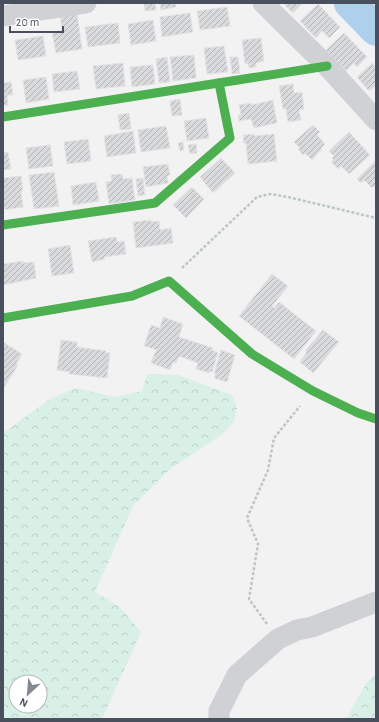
<svg xmlns="http://www.w3.org/2000/svg" width="379" height="722" font-family="'Alegreya Sans',sans-serif">
	<defs>
		<pattern id="forest-crowns" width="20" height="18" patternUnits="userSpaceOnUse"><rect width="20" height="18" fill="#d8f0e6"/><path d="M2 6a3 3 0 1 1 6 0M12 15a3 3 0 1 1 6 0" fill="none" stroke="#bbd0c8"/></pattern>
		<pattern id="building-hatch" width="6" height="6" patternUnits="userSpaceOnUse"><rect width="6" height="6" fill="#d9dadc"/><path d="M-1 1l2-2M0 6l6-6M5 7l2-2" fill="none" stroke="#b2b3b6"/></pattern>
	</defs>
	<rect width="100%" height="100%" fill="#f2f2f2"/>
	<!-- forest -->
	<g fill="url(#forest-crowns)" fill-rule="evenodd">
		<path d="M 147,374 L 178,375 L 232,395 L 237,408 L 234,421 L 225,432 L 214,440 L 170,469 L 133,506 L 95,592 L 119,606 L 141,632 L 102,719 L 3,719 L 3,433 L 50,399 L 76,388 L 116,397 L 142,391 ZM 16,682 L 40,682 L 40,706 L 16,706 Z"/>
		<path d="M 376,674 L 376,719 L 346,719 L 367,682 Z"/>
	</g>
	<g fill="none" stroke-linecap="round" stroke-linejoin="round">
		<!-- river -->
		<path stroke="#aed0ec" stroke-width="32" d="M 350,3 L 376,30"/>
	</g>
	<!-- building -->
	<g fill="url(#building-hatch)" stroke="#e3e3e5">
		<path d="M 144,3 L 155,3 L 156,10 L 145,11 Z"/>
		<path d="M 160,3 L 175,3 L 176,7 L 161,10 Z"/>
		<path d="M 283,3 L 299,3 L 301,5 L 293,13 Z"/>
		<path d="M 318,4 L 340,27 L 329,38 L 322,31 L 316,38 L 300,21 Z"/>
		<path d="M 227,7 L 230,26 L 200,30 L 197,11 Z"/>
		<path d="M 77,13 L 82,49 L 56,53 L 52,32 L 62,30 L 60,16 Z"/>
		<path d="M 190,13 L 193,32 L 162,37 L 160,17 Z"/>
		<path d="M 153,20 L 156,41 L 131,45 L 128,24 Z"/>
		<path d="M 118,23 L 120,43 L 88,47 L 85,27 Z"/>
		<path d="M 344,33 L 367,57 L 357,67 L 354,63 L 346,71 L 326,50 Z"/>
		<path d="M 43,36 L 46,56 L 18,60 L 15,40 Z"/>
		<path d="M 261,38 L 264,61 L 256,63 L 256,67 L 249,68 L 248,63 L 245,64 L 242,40 Z"/>
		<path d="M 224,46 L 228,72 L 207,74 L 204,48 Z"/>
		<path d="M 194,55 L 196,78 L 173,81 L 170,57 Z"/>
		<path d="M 167,57 L 170,82 L 159,83 L 156,59 Z"/>
		<path d="M 230,57 L 238,57 L 240,73 L 232,74 Z"/>
		<path d="M 123,63 L 125,86 L 96,89 L 93,66 Z"/>
		<path d="M 372,63 L 376,67 L 376,87 L 375,86 L 369,91 L 357,77 Z"/>
		<path d="M 153,65 L 155,84 L 132,87 L 130,67 Z"/>
		<path d="M 77,71 L 80,89 L 54,92 L 52,74 Z"/>
		<path d="M 46,77 L 49,99 L 26,103 L 23,80 Z"/>
		<path d="M 11,82 L 13,95 L 7,95 L 8,105 L 3,106 L 3,83 Z"/>
		<path d="M 293,84 L 294,93 L 302,92 L 304,109 L 299,110 L 301,120 L 288,122 L 286,109 L 283,109 L 279,86 Z"/>
		<path d="M 180,99 L 182,115 L 172,116 L 170,101 Z"/>
		<path d="M 273,100 L 277,123 L 254,128 L 251,119 L 239,121 L 238,115 L 241,115 L 239,105 L 251,103 L 251,105 Z"/>
		<path d="M 129,113 L 131,129 L 120,130 L 118,115 Z"/>
		<path d="M 206,118 L 209,138 L 187,141 L 184,121 Z"/>
		<path d="M 313,125 L 320,132 L 317,135 L 325,144 L 321,148 L 322,149 L 312,160 L 305,153 L 303,155 L 298,149 L 300,148 L 294,142 Z"/>
		<path d="M 166,126 L 170,148 L 141,152 L 138,130 Z"/>
		<path d="M 133,131 L 136,153 L 107,157 L 104,136 Z"/>
		<path d="M 349,132 L 370,155 L 349,174 L 341,166 L 338,169 L 331,162 L 334,160 L 332,158 L 334,156 L 329,151 Z"/>
		<path d="M 254,134 L 254,136 L 274,134 L 277,161 L 248,164 L 246,143 L 244,143 L 243,135 Z"/>
		<path d="M 88,139 L 91,161 L 67,164 L 64,142 Z"/>
		<path d="M 183,142 L 184,150 L 180,151 L 178,143 Z"/>
		<path d="M 196,144 L 197,153 L 190,154 L 188,145 Z"/>
		<path d="M 50,145 L 53,166 L 29,169 L 26,148 Z"/>
		<path d="M 8,152 L 11,169 L 3,170 L 3,153 Z"/>
		<path d="M 221,158 L 235,173 L 213,193 L 200,177 Z"/>
		<path d="M 376,160 L 376,189 L 373,186 L 372,188 L 364,180 L 361,183 L 357,179 Z"/>
		<path d="M 168,164 L 170,175 L 167,176 L 168,183 L 146,187 L 143,167 Z"/>
		<path d="M 54,172 L 59,206 L 34,209 L 29,175 Z"/>
		<path d="M 122,174 L 123,179 L 132,178 L 135,200 L 109,204 L 106,182 L 112,181 L 111,175 Z"/>
		<path d="M 21,176 L 23,191 L 21,191 L 23,207 L 3,210 L 3,178 Z"/>
		<path d="M 143,178 L 145,195 L 138,196 L 136,179 Z"/>
		<path d="M 96,182 L 99,201 L 73,205 L 71,186 Z"/>
		<path d="M 192,187 L 204,199 L 186,218 L 173,205 Z"/>
		<path d="M 151,220 L 151,222 L 159,221 L 160,230 L 171,228 L 173,243 L 136,248 L 133,222 Z"/>
		<path d="M 116,237 L 117,242 L 124,241 L 126,254 L 104,257 L 105,259 L 92,262 L 88,241 Z"/>
		<path d="M 70,245 L 74,273 L 52,276 L 48,249 Z"/>
		<path d="M 23,261 L 23,263 L 34,262 L 36,278 L 3,285 L 3,264 Z"/>
		<path d="M 272,274 L 288,286 L 272,306 L 274,308 L 279,302 L 316,331 L 294,359 L 239,316 Z"/>
		<path d="M 163,317 L 183,324 L 179,337 L 213,348 L 212,350 L 218,353 L 212,372 L 210,371 L 209,373 L 196,369 L 198,363 L 179,356 L 176,363 L 173,362 L 170,370 L 151,363 L 155,352 L 156,352 L 157,350 L 144,346 L 151,325 L 160,328 Z"/>
		<path d="M 323,330 L 339,342 L 313,373 L 300,362 L 307,352 L 305,351 Z"/>
		<path d="M 61,340 L 77,342 L 77,347 L 106,351 L 106,353 L 110,353 L 107,378 L 69,374 L 70,372 L 57,370 Z"/>
		<path d="M 3,342 L 22,354 L 16,364 L 18,365 L 3,389 Z"/>
		<path d="M 221,350 L 235,355 L 227,382 L 214,378 L 216,373 L 214,373 Z"/>
	</g>
	<g fill="none" stroke-linecap="round" stroke-linejoin="round">
		<!-- path -->
		<g stroke="#bcc6c6" stroke-width="2.5" stroke-dasharray="3 2" stroke-linecap="butt">
			<path d="M 370,3 L 376,9"/>
			<path d="M 182,268 L 257,197 L 270,194 L 288,197 L 376,218"/>
			<path d="M 267,624 L 249,599 L 258,544 L 247,518 L 268,470 L 274,438 L 300,406"/>
		</g>
		<!-- street -->
		<g stroke="#d0d1d4" stroke-width="21">
			<path d="M 263,3 L 327,66 L 376,120"/>
			<path d="M 3,16 L 86,3"/>
			<path d="M 219,719 L 219,711 L 237,675 L 278,639 L 297,630 L 312,627 L 376,602"/>
		</g>
		<!-- fast -->
		<g stroke="#4caf50" stroke-width="9">
			<path d="M 3,117 L 327,66"/>
			<path d="M 3,225 L 155,203 L 230,138 L 219,83"/>
			<path d="M 3,318 L 132,296 L 169,281 L 252,354 L 313,391 L 358,413 L 376,419"/>
		</g>
	</g>
	<!-- border -->
	<rect width="379" height="722" fill="none" stroke="#494f5d" stroke-width="8"/>
	<!-- north arrow -->
	<g transform="translate(28 694) rotate(206)"><circle r="19" fill="#ffffff" stroke="#b6b9be"/>
	<path d="M0-3L7 15L0 10L-7 15Z" fill="#848891"/>
	<text y="-6" font-size="11" font-weight="bold" text-anchor="middle" fill="#494f5d">N</text>
	</g>
	<!-- scale -->
	<path d="M10 26v6h53v-6" fill="none" stroke="#494f5d" stroke-width="2"/>
	<text x="16" y="26" font-size="12" fill="#494f5d" stroke="#ffffff" stroke-width="3" paint-order="stroke">20 m</text>
</svg>
